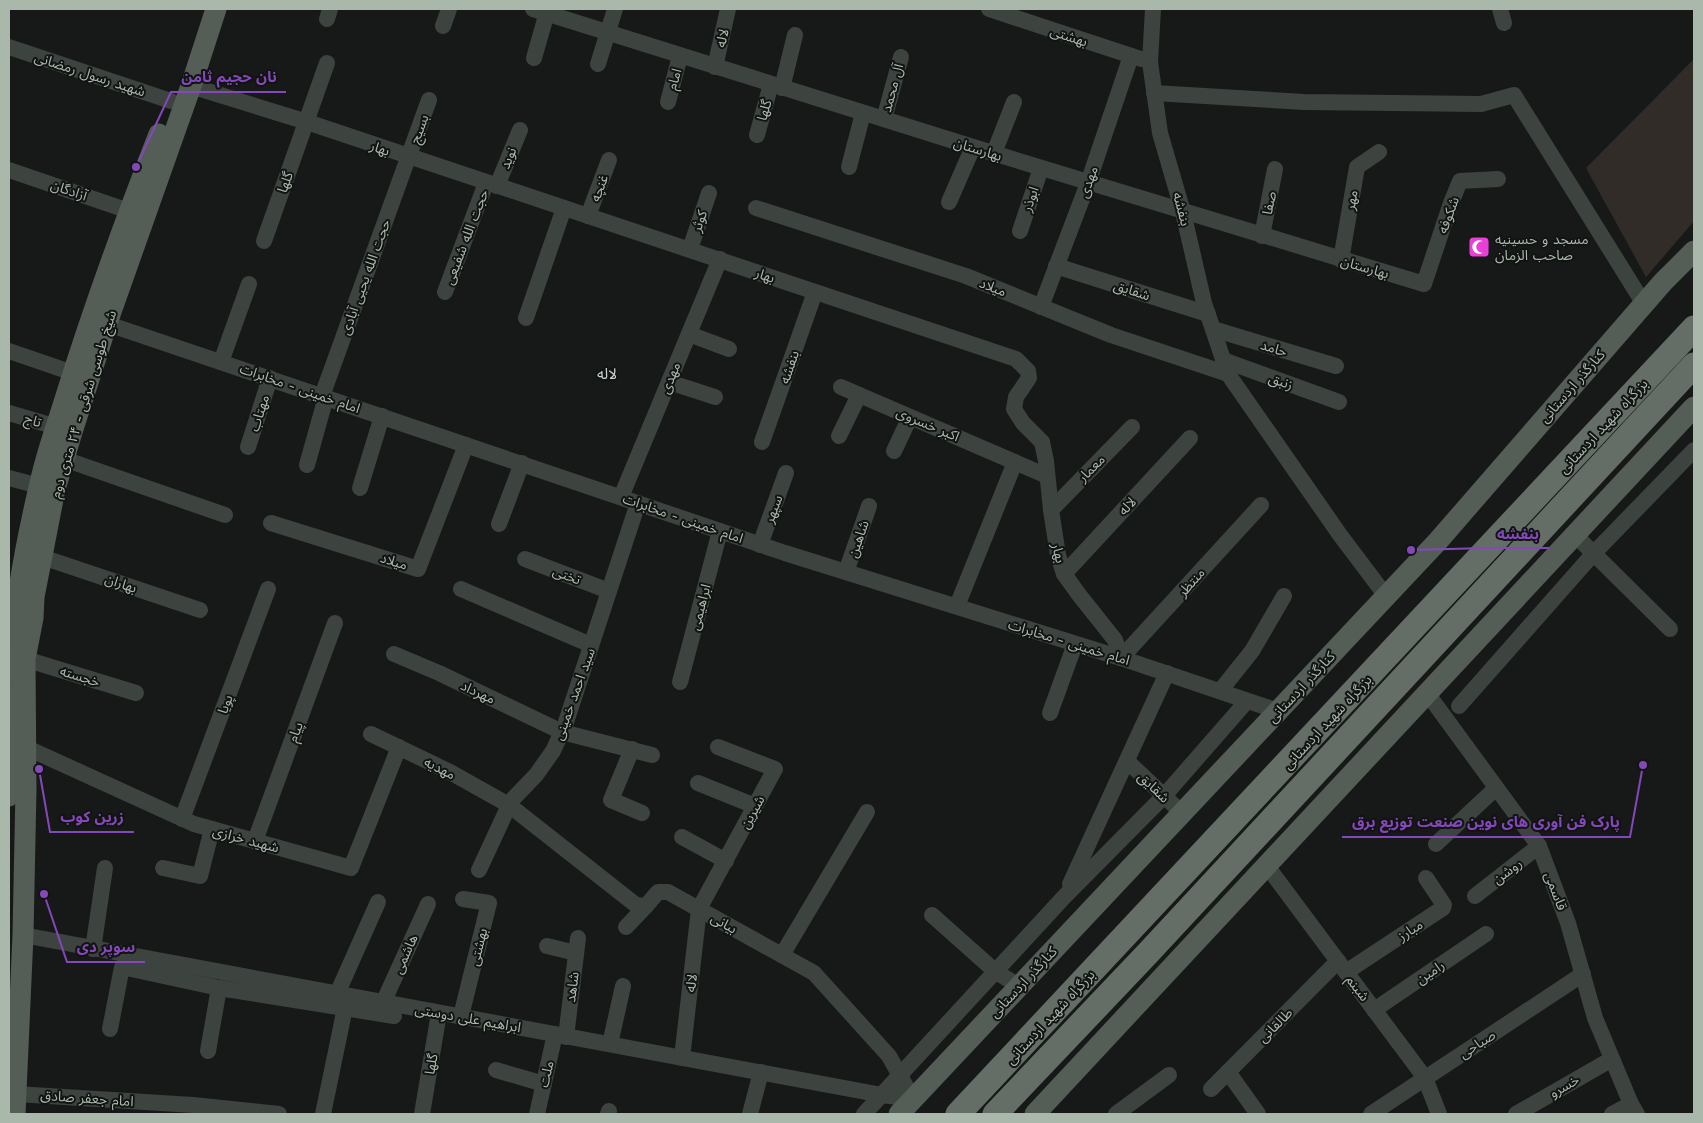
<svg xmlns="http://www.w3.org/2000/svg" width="1703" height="1123" font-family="'Work Sans','Noto Sans Arabic',sans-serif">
	<rect width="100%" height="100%" fill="#171918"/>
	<!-- green -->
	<path fill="#312c27" d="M 1694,59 L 1694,221 L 1646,277 L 1586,168 Z"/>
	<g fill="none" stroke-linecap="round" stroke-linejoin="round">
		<!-- minor -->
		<g stroke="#3d433f" stroke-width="16">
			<path d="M 533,9 L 973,147 L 1424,284 L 1451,203 L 1460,181 L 1498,179"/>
			<path d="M 989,9 L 1141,59"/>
			<path d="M 1153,9 L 1150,62 L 1160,133 L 1183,212 L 1204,303 L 1228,374 L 1340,535 L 1386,596"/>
			<path d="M 1500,9 L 1504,23"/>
			<path d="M 327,19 L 330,9"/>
			<path d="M 443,26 L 449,9"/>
			<path d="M 9,47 L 171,101"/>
			<path d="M 534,58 L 548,9"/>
			<path d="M 598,64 L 615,9"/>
			<path d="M 715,67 L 728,9"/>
			<path d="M 191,86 L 307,122 L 1016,359 L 1028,371 L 1029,378 L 1016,397 L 1014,409 L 1023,423 L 1042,442 L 1046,461 L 1051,510 L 1058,555 L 1064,574 L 1080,596 L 1115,640 L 1121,658 L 1261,505"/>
			<path d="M 782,88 L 795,35"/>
			<path d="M 1154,93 L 1304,102 L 1481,104 L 1514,95 L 1644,304"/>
			<path d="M 668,102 L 680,56"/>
			<path d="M 884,119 L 901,57"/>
			<path d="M 757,135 L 771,84"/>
			<path d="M 994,153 L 1014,102"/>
			<path d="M 849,167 L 863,113"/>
			<path d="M 9,170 L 129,211"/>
			<path d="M 497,186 L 520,130"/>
			<path d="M 949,202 L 973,147"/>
			<path d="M 756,208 L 966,276 L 1111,335 L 1228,374"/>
			<path d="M 588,216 L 609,160"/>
			<path d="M 1020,231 L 1041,168"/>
			<path d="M 1262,236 L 1275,169"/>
			<path d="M 264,241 L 327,63"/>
			<path d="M 690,249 L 709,193"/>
			<path d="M 1341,260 L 1357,167 L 1379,152"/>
			<path d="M 1056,266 L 1208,314"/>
			<path d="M 445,292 L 486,183"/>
			<path d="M 1041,307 L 1088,183 L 1131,56"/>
			<path d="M 526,318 L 564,208"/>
			<path d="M 96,320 L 785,553 L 1121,658 L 1278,711"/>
			<path d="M 1213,329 L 1336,366"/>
			<path d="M 689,334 L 729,349"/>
			<path d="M 9,351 L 73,373"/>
			<path d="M 1223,360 L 1339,402"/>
			<path d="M 221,362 L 249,284"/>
			<path d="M 669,382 L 715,397"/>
			<path d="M 841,387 L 1047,476"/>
			<path d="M 322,396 L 429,100"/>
			<path d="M 9,413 L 57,427"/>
			<path d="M 839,436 L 859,395"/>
			<path d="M 762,442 L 815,292"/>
			<path d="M 248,447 L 270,378"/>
			<path d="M 894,451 L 910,417"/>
			<path d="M 64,459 L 225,515"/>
			<path d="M 307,465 L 326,397"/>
			<path d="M 9,478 L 39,486"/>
			<path d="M 360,488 L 382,416"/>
			<path d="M 621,497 L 720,259"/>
			<path d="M 1051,510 L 1132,427"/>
			<path d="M 271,523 L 418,569 L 466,445"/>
			<path d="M 499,524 L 522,463"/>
			<path d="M 1575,535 L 1670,629"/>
			<path d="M 760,545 L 786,473"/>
			<path d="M 42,557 L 200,610"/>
			<path d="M 525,559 L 609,591"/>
			<path d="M 846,572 L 869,506"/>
			<path d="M 1064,574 L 1190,438"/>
			<path d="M 461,589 L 591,645"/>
			<path d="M 957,606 L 1015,462"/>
			<path d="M 394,654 L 439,673 L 562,732 L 652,755"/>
			<path d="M 25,659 L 136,693"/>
			<path d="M 680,682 L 720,531"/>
			<path d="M 1220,691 L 1252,651 L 1284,596"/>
			<path d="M 1427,693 L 1539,846 L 1568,923 L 1595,1018 L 1631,1104 L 1637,1114"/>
			<path d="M 1459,706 L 1594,553 L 1694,450"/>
			<path d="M 1050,713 L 1075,644"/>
			<path d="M 371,734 L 450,772 L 509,805 L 636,905 L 646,906 L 658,892 L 668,892 L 814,973 L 889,1056 L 913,1099"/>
			<path d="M 25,747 L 194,824 L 351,868 L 399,747"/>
			<path d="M 632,749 L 611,800 L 642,813"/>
			<path d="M 1127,761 L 1182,813"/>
			<path d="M 698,783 L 755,806"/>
			<path d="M 182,819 L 268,589"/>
			<path d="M 682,837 L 726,861"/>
			<path d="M 255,841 L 335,623"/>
			<path d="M 1436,844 L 1496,788"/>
			<path d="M 1267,866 L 1425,1078 L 1439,1114"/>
			<path d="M 163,868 L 200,876 L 212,829"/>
			<path d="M 479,870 L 511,801 L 536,775 L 553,751 L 565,725 L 638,503"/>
			<path d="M 1070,884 L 1167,673"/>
			<path d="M 1475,896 L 1539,846"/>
			<path d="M 932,915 L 996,972 L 1019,986"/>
			<path d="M 626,927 L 646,906"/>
			<path d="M 23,935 L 882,1095 L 913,1099"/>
			<path d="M 547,946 L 576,953"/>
			<path d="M 93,949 L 105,868"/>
			<path d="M 782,955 L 867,812"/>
			<path d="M 1346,972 L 1443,908 L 1444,905 L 1426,878"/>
			<path d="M 337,994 L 378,902"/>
			<path d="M 383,1003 L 428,904"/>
			<path d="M 1374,1010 L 1486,934"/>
			<path d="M 461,1016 L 489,903 L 463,899"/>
			<path d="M 110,1029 L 122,967 L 219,988 L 394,1016"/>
			<path d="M 566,1037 L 578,938"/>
			<path d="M 610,1044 L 623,986"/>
			<path d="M 208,1051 L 219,988"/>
			<path d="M 682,1058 L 699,909 L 775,769 L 718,747"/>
			<path d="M 496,1070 L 544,1084"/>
			<path d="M 1228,1072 L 1258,1114"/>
			<path d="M 1211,1089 L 1338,961"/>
			<path d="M 16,1094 L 193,1105 L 279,1114"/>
			<path d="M 323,1114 L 347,998"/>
			<path d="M 422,1114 L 439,1013"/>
			<path d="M 537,1114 L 555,1034"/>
			<path d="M 608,1114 L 609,1111"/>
			<path d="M 750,1114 L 761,1072"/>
			<path d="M 864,1114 L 1064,897 L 1164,796 L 1247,701"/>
			<path d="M 1116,1114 L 1169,1075"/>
			<path d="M 1371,1114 L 1583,974"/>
			<path d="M 1516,1114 L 1612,1059"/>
			<path d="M 1612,1114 L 1631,1104"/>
		</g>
		<!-- major -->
		<g stroke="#545d56" stroke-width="21">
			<path d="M 9,685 C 12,616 25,546 41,479 C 47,452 57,425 65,399 C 93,309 125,221 159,134"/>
			<path d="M 9,693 L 10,779 L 9,796"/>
			<path d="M 15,1114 L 23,935 L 26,789 L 25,659 L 33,618 L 34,597 L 55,489 L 72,432 L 107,323 L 191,86 L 216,9"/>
			<path d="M 899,1114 L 1438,541 L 1663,282 L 1694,251"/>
			<path d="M 1035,1114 L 1694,407"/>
		</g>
		<!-- highway -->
		<g stroke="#646e66" stroke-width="25">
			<path d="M 958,1114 L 1694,328"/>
			<path d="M 995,1114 L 1148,953 L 1694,365"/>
		</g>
	</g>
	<!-- icons -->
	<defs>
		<g id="mosque-square" transform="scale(1.125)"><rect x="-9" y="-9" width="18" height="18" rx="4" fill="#e83fd7" stroke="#121413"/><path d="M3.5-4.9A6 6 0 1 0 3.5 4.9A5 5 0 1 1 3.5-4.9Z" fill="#fff"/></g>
	</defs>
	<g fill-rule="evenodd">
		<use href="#mosque-square" x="1479" y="247"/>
	</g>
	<g text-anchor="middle" stroke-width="4" stroke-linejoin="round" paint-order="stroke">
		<!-- street labels -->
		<g font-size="14" fill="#aab8ac" stroke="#121413">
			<text transform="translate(1069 36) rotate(18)" y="5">بهشتی</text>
			<text transform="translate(722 38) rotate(-77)" y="5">لاله</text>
			<text transform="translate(90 74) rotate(18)" y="5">شهید رسول رمضانی</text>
			<text transform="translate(674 79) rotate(-74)" y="5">امام</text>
			<text transform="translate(892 88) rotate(-75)" y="5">آل محمد</text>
			<text transform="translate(764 110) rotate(-74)" y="5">گلها</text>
			<text transform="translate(419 129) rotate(-70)" y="5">بسیج</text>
			<text transform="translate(380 148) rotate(19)" y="5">بهار</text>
			<text transform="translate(978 149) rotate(17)" y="5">بهارستان</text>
			<text transform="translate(508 158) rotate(-68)" y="5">نوید</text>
			<text transform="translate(285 182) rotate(-70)" y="5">گلها</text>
			<text transform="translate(1088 182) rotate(-70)" y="5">مهدی</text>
			<text transform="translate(599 188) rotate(-69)" y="5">غنچه</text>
			<text transform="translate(69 190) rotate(19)" y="5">آزادگان</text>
			<text transform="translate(1030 199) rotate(-71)" y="5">ابوذر</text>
			<text transform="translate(1351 200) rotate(-80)" y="5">مهر</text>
			<text transform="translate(1269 203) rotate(-78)" y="5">صفا</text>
			<text transform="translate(1182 209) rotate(75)" y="5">بنفشه</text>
			<text transform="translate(1448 215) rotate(-70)" y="5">شکوفه</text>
			<text transform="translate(699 221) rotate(-71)" y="5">کوثر</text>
			<text transform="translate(466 237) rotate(-69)" y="5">حجت الله شفیعی</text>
			<text transform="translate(1365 267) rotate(16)" y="5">بهارستان</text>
			<text transform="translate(765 275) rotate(19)" y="5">بهار</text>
			<text transform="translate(365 277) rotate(-70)" y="5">حجت الله یحیی آبادی</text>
			<text transform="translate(993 287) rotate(22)" y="5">میلاد</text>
			<text transform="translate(1132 290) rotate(18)" y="5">شقایق</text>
			<text transform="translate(1274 348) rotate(17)" y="5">حامد</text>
			<text transform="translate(789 367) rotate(-71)" y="5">بنفشه</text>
			<text transform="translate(670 378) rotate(-68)" y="5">مهدی</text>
			<text transform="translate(1281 381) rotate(20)" y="5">زنبق</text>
			<text transform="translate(1572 386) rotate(-49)" y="5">کنارگذر اردستانی</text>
			<text transform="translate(300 388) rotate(19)" y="5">امام خمینی - مخابرات</text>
			<text transform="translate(83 404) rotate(-73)" y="5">شیخ طوسی شرقی - ۲۴ متری دوم</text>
			<text transform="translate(259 413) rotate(-72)" y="5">مهتاب</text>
			<text transform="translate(33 420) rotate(17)" y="5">تاج</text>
			<text transform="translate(928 424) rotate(23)" y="5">اکبر خسروی</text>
			<text transform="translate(1603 426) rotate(-47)" y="5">بزرگراه شهید اردستانی</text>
			<text transform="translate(1091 468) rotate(-45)" y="5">معمار</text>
			<text transform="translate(1127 506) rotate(-47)" y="5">لاله</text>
			<text transform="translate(773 509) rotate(-70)" y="5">سپهر</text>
			<text transform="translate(683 518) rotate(19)" y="5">امام خمینی - مخابرات</text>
			<text transform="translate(858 539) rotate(-71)" y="5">شاهین</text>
			<text transform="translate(1059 553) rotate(77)" y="5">بهار</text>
			<text transform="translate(394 561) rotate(17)" y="5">میلاد</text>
			<text transform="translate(567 575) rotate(21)" y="5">تختی</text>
			<text transform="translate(1191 582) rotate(-48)" y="5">منتظر</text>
			<text transform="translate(121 583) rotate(19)" y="5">بهاران</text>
			<text transform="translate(700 607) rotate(-75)" y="5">ابراهیمی</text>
			<text transform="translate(1069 642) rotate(17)" y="5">امام خمینی - مخابرات</text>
			<text transform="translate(80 676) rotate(17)" y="5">خجسته</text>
			<text transform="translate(1301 687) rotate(-47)" y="5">کنارگذر اردستانی</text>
			<text transform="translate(478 692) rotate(25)" y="5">مهرداد</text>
			<text transform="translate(574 694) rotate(-70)" y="5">سید احمد خمینی</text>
			<text transform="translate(225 704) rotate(-70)" y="5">پویا</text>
			<text transform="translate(1327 722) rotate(-47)" y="5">بزرگراه شهید اردستانی</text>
			<text transform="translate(295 732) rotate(-70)" y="5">پیام</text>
			<text transform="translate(440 768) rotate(27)" y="5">مهدیه</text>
			<text transform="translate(1154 787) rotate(44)" y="5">شقایق</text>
			<text transform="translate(752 812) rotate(-61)" y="5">شیرین</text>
			<text transform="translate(246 839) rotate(15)" y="5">شهید خرازی</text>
			<text transform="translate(1507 871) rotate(-37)" y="5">روشن</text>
			<text transform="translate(1556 891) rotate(69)" y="5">قاسمی</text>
			<text transform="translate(724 923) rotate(29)" y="5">بیانی</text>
			<text transform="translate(1410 930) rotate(-33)" y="5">مبارز</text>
			<text transform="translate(478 947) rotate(-76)" y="5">بهشتی</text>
			<text transform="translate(405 954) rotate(-66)" y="5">هاشمی</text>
			<text transform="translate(1430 972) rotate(-34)" y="5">رامین</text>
			<text transform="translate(1023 982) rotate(-47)" y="5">کنارگذر اردستانی</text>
			<text transform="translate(691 983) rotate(-83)" y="5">لاله</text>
			<text transform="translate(572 987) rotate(-83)" y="5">شاهد</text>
			<text transform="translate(1358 988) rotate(53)" y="5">شبنم</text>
			<text transform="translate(1050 1017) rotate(-47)" y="5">بزرگراه شهید اردستانی</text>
			<text transform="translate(468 1018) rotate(10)" y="5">ابراهیم علی دوستی</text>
			<text transform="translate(1275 1025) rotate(-45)" y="5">طالقانی</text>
			<text transform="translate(1477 1044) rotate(-33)" y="5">صباحی</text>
			<text transform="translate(431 1064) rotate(-80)" y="5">گلها</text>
			<text transform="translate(546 1074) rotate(-77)" y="5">ملت</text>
			<text transform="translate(1564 1086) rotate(-30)" y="5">خسرو</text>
			<text transform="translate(87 1098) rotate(4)" y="5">امام جعفر صادق</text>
		</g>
		<!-- poi labels -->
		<g font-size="14" fill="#aab8ac" stroke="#121413" text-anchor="start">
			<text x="1495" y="244">مسجد و حسینیه<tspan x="1495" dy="16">صاحب الزمان</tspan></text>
		</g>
		<!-- neighbourhood labels -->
		<g font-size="15" fill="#cbd4cc" stroke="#121413">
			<text x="607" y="379">لاله</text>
		</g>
	</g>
	<!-- callouts -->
	<path fill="none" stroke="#8448bb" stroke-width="2" d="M136 167L171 92H286M1411 550L1487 548H1549M39 769L50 832H134M1643 765L1630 837H1342M44 894L67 962H145"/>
	<g fill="#8448bb" stroke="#121413" stroke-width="2">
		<circle cx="136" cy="167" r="5"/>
		<circle cx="1411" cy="550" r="5"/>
		<circle cx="39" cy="769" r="5"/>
		<circle cx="1643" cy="765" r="5"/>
		<circle cx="44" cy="894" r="5"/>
	</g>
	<g font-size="15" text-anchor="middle" font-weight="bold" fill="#8448bb" stroke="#121413" stroke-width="4" stroke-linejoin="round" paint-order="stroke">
		<text x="229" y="82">نان حجیم ثامن</text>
		<text x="1518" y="539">بنفشه</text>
		<text x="92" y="822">زرین کوب</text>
		<text x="1486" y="827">پارک فن آوری های نوین صنعت توزیع برق</text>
		<text x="106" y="952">سوپر دی</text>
	</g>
	<!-- border -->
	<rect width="1703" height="1123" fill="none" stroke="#aab8ac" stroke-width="20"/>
</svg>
